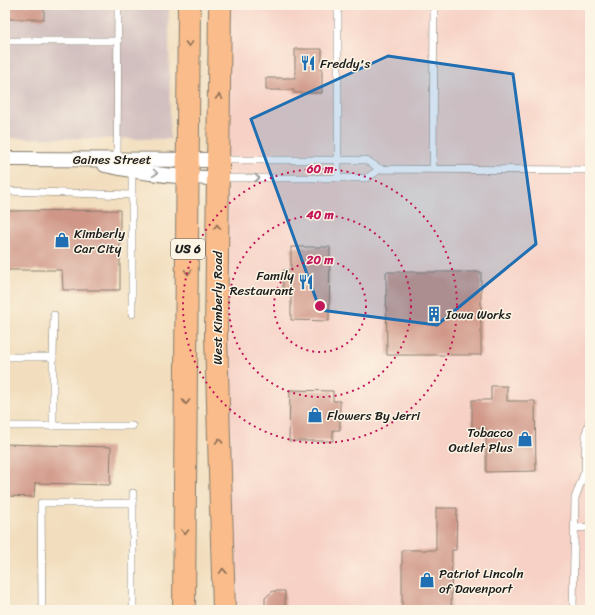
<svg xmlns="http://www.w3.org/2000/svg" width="595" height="615" font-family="Sriracha,sans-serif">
	<rect width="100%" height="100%" fill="#fcf5e5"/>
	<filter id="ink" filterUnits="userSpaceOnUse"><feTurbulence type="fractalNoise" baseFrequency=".025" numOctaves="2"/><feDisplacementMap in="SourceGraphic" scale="8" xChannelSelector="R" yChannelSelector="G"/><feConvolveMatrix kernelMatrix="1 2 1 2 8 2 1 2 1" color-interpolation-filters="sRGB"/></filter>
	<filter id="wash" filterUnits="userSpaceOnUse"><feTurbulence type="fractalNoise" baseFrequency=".012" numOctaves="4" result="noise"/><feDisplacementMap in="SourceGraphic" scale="16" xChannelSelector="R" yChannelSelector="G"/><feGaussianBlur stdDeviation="0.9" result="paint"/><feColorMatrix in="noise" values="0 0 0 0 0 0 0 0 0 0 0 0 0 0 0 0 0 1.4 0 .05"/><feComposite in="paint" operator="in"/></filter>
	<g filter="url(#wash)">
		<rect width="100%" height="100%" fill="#f2debe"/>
		<!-- built -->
		<path fill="#f7d1c6" d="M 220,5 L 590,5 L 590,610 L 224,610 Z"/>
		<!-- industrial -->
		<path fill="#d2bfbf" d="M 5,5 L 169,5 L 170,139 L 5,138 Z"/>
		<g id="blocks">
			<!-- building -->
			<g fill="#d09788">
				<rect x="5" y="5" width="39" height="14"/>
				<path d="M 295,49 L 322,49 L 322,93 L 294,93 L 294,90 L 266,90 L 266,78 L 295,78 Z"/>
				<path d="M 120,210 L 120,290 L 63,290 L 62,270 L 5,270 L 5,211 Z"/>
				<path d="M 291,247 L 330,247 L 329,321 L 291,320 L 291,294 L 283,294 L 283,270 L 291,270 Z"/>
				<path d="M 386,272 L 481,272 L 481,355 L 387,355 Z"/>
				<path d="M 491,386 L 507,386 L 507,401 L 535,401 L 536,471 L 486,472 L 486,428 L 472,428 L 472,400 L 491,400 Z"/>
				<path d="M 290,390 L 333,391 L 333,401 L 340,401 L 340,430 L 333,430 L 333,441 L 289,441 Z"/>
				<path d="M 5,444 L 111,447 L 110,485 L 35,483 L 34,497 L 5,496 Z"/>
				<path d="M 436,508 L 457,508 L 456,550 L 452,550 L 451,610 L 402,610 L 402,550 L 436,550 Z"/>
				<path d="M 273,591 L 285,591 L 285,610 L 265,610 L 265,598 Z"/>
			</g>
		</g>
	</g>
	<g filter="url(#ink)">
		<use href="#blocks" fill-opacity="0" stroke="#877d6d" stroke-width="1"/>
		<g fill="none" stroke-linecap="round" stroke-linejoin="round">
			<!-- lane casing -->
			<g stroke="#877d6d" stroke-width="8">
				<g id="lane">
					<path d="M 338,5 L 338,178"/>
					<path d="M 5,41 L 118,41"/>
					<path d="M 221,160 L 366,160 L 380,169"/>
					<path d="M 117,161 L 118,5"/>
					<path d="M 132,169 L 132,314"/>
					<path d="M 433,169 L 434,5"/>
					<path d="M 220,178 L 367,178 L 380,169 L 590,170"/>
					<path d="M 5,191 L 132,195"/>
					<path d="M 5,357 L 53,357 L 53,426"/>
					<path d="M 53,357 L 54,315"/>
					<path d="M 5,426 L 132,426"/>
					<path d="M 133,493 L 133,610"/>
					<path d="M 575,528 L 590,527"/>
					<path d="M 42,610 L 41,503 L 133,503"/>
					<path d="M 573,610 L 575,498 L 585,471 L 586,433 L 590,419"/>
				</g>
			</g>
			<!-- street casing -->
			<g stroke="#877d6d" stroke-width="16">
				<g id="street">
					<path d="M 5,159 L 218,160"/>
					<path d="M 105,165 C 142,173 180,178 218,178"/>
				</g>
			</g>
			<!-- primary casing -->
			<g stroke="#877d6d" stroke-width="24">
				<g id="primary">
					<path d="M 220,5 L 216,336 L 224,610"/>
					<path d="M 184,610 L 189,5"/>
				</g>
			</g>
			<!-- lane -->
			<use href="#lane" stroke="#fff" stroke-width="7"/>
			<!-- street -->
			<use href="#street" stroke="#fff" stroke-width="14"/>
			<!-- primary -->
			<use href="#primary" stroke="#f9bc8a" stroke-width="22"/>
		</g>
		<!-- one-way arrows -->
		<defs><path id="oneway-chevron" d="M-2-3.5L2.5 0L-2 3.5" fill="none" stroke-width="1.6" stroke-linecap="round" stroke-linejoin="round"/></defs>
		<g stroke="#8a6c53">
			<use href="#oneway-chevron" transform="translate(189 44) rotate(90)"/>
			<use href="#oneway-chevron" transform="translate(219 97) rotate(-89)"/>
			<use href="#oneway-chevron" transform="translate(217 227) rotate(-90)"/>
			<use href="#oneway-chevron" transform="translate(188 272) rotate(91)"/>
			<use href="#oneway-chevron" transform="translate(186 402) rotate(91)"/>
			<use href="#oneway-chevron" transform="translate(219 441) rotate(-92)"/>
			<use href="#oneway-chevron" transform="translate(185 532) rotate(91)"/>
			<use href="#oneway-chevron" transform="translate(223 571) rotate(-92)"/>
		</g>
		<g stroke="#999">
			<use href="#oneway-chevron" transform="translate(155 173) rotate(8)"/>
			<use href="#oneway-chevron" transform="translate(257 178)"/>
		</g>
	</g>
	<!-- marked area -->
	<path fill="#1f6fb2" fill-opacity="0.2" stroke="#1f6fb2" stroke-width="3" stroke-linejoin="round" d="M 388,56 L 513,74 L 536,244 L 437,325 L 320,310 L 251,119 Z"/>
	<!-- distance rings -->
	<g fill="none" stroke="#c2185b" stroke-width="2" stroke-dasharray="2 4">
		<circle cx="320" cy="306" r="46"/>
		<circle cx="320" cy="306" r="91"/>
		<circle cx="320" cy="306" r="137"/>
	</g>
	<!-- icons -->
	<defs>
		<g id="restaurant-bare" transform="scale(1.2)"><path d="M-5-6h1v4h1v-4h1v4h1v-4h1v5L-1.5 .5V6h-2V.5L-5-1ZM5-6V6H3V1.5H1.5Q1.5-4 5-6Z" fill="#1f6fb2" stroke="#fcf5e5" stroke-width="2.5" paint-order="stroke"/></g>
		<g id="shop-bare" transform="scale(1.2)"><path d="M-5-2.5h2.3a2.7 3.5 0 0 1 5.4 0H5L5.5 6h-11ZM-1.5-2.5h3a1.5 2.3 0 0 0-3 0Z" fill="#1f6fb2" stroke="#fcf5e5" stroke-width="2.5" paint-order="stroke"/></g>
		<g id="building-bare" transform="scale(1.2)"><path d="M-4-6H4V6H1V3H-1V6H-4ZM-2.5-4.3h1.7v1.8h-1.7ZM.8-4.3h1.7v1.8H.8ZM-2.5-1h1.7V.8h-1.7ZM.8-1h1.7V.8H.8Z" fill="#1f6fb2" stroke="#fcf5e5" stroke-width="2.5" paint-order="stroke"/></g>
	</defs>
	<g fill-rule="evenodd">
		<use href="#restaurant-bare" x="308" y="63"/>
		<use href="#shop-bare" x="62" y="240"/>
		<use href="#restaurant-bare" x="306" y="282"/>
		<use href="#building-bare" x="434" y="314"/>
		<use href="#shop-bare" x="315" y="415"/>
		<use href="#shop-bare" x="525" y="439"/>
		<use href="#shop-bare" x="427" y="580"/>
	</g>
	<g text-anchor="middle" stroke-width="3" stroke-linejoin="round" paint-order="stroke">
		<!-- shield labels -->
		<rect fill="#fcf5e5" stroke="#5f5d58" stroke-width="1" x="171" y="239" width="34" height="20" rx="3"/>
		<g font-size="12" font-weight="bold" fill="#1c1c1c">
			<text x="188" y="253">US 6</text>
		</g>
		<!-- poi labels -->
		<g font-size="13" fill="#1c1c1c" stroke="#fcf5e5" text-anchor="start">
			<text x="320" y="68">Freddy's</text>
			<text x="74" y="238">Kimberly<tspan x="74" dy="15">Car City</tspan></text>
			<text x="294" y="280" text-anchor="end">Family<tspan x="294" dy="15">Restaurant</tspan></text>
			<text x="446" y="319">Iowa Works</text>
			<text x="327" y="420">Flowers By Jerri</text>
			<text x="513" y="437" text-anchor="end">Tobacco<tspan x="513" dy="15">Outlet Plus</tspan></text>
			<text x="439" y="578">Patriot Lincoln<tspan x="439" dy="15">of Davenport</tspan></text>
		</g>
		<!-- street labels -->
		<g font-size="13" fill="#1c1c1c" stroke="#fcf5e5">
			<text x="112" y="164">Gaines Street</text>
			<text transform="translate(217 308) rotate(-90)" y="5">West Kimberly Road</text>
		</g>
	</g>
	<circle cx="320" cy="306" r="6" fill="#c2185b" stroke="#fcf5e5" stroke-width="2"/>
	<g font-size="12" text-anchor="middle" font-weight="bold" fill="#c2185b" stroke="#fcf5e5" stroke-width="3" stroke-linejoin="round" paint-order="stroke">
		<text x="320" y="173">60 m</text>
		<text x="320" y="219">40 m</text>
		<text x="320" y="264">20 m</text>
	</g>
	<!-- margin -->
	<rect width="595" height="615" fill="none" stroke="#fcf5e5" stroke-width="20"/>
</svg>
